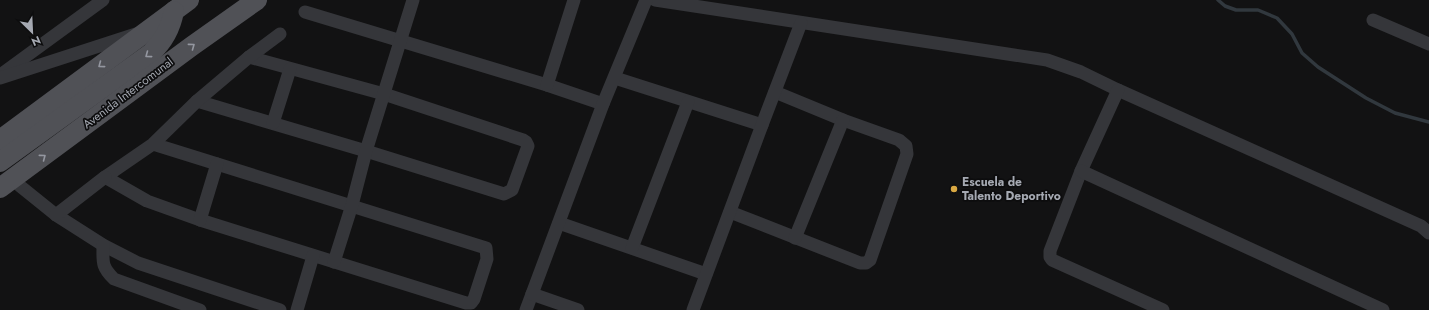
<svg xmlns="http://www.w3.org/2000/svg" width="1429" height="310" font-family="Jost,sans-serif">
	<rect width="100%" height="100%" fill="#121213"/>
	<g fill="none" stroke-linecap="round" stroke-linejoin="round">
		<!-- stream -->
		<path stroke="#31383e" stroke-width="3.5" d="M 1218,0 L 1225,6 L 1236,10 L 1258,10 L 1277,18 L 1292,34 L 1302,53 L 1318,67 L 1366,98 L 1395,113 L 1429,122"/>
		<!-- minor -->
		<g stroke="#35363a" stroke-width="13">
			<path d="M 655,0 L 1047,60 L 1081,72 L 1118,90 L 1421,226 L 1429,233"/>
			<path d="M 305,12 L 547,85 L 603,104"/>
			<path d="M 1373,20 L 1429,44"/>
			<path d="M 3,73 L 103,0"/>
			<path d="M 0,78 L 136,34"/>
			<path d="M 615,78 L 762,125"/>
			<path d="M 547,85 L 574,0"/>
			<path d="M 1118,90 L 1081,171 L 1050,251 L 1050,257 L 1052,260 L 1163,310"/>
			<path d="M 197,101 L 366,151 L 504,194 L 512,190 L 528,146 L 526,142 L 523,140 L 384,94 L 249,57"/>
			<path d="M 273,123 L 290,69"/>
			<path d="M 153,144 L 486,248 L 487,259 L 474,299 L 471,303 L 466,303 L 200,220 L 147,201 L 105,177 L 153,144 L 197,101 L 249,57 L 280,34"/>
			<path d="M 1081,171 L 1383,310"/>
			<path d="M 15,178 L 20,186 L 56,215 L 103,245 L 138,263 L 280,310"/>
			<path d="M 730,212 L 860,263 L 866,263 L 870,260 L 907,154 L 906,146 L 899,140 L 843,120 L 775,92"/>
			<path d="M 56,215 L 105,177"/>
			<path d="M 200,220 L 217,164"/>
			<path d="M 559,223 L 706,274"/>
			<path d="M 795,238 L 843,120"/>
			<path d="M 103,245 C 103,262 101,266 114,279 L 200,310"/>
			<path d="M 632,248 L 688,102"/>
			<path d="M 334,262 L 352,205 L 366,151 L 413,0"/>
			<path d="M 297,310 L 313,256"/>
			<path d="M 526,310 L 532,294"/>
			<path d="M 578,310 L 532,294 L 603,104 L 646,0"/>
			<path d="M 693,310 L 762,125 L 801,23"/>
		</g>
		<!-- primary -->
		<g stroke="#505156" stroke-width="20">
			<path d="M 0,140 L 189,0"/>
			<path d="M 0,162 L 151,53 C 164,41 171,28 174,11"/>
			<path d="M 0,188 L 192,46 L 257,0"/>
		</g>
	</g>
	<!-- one-way arrows -->
	<defs><path id="oneway-chevron" d="M-2-3.5L2.5 0L-2 3.5" fill="none" stroke-width="1.6" stroke-linecap="round" stroke-linejoin="round"/></defs>
	<g stroke="#9497a0">
		<use href="#oneway-chevron" transform="translate(192 46) rotate(-36)"/>
		<use href="#oneway-chevron" transform="translate(148 55) rotate(143)"/>
		<use href="#oneway-chevron" transform="translate(101 65) rotate(143)"/>
		<use href="#oneway-chevron" transform="translate(43 157) rotate(-37)"/>
	</g>
	<!-- markers -->
	<circle fill="#daa943" stroke="#0d0d0e" stroke-width="1.5" cx="954" cy="189" r="4"/>
	<g text-anchor="middle" stroke-width="3.5" stroke-linejoin="round" paint-order="stroke">
		<!-- street labels -->
		<g font-size="12" fill="#a5a9b2" stroke="#0d0d0e">
			<text transform="translate(128 93) rotate(-37)" y="4">Avenida Intercomunal</text>
		</g>
		<!-- poi labels -->
		<g font-size="12" font-weight="bold" fill="#a5a9b2" stroke="#0d0d0e" text-anchor="start">
			<text x="962" y="186">Escuela de<tspan x="962" dy="14">Talento Deportivo</tspan></text>
		</g>
	</g>
	<!-- north arrow -->
	<g transform="translate(32 32) rotate(156)" stroke="#0d0d0e" stroke-width="3" paint-order="stroke">
	<path d="M0-3L7 15L0 10L-7 15Z" fill="#a5a9b2"/>
	<text y="-6" font-size="11" font-weight="bold" text-anchor="middle" fill="#a5a9b2">N</text>
	</g>
</svg>
